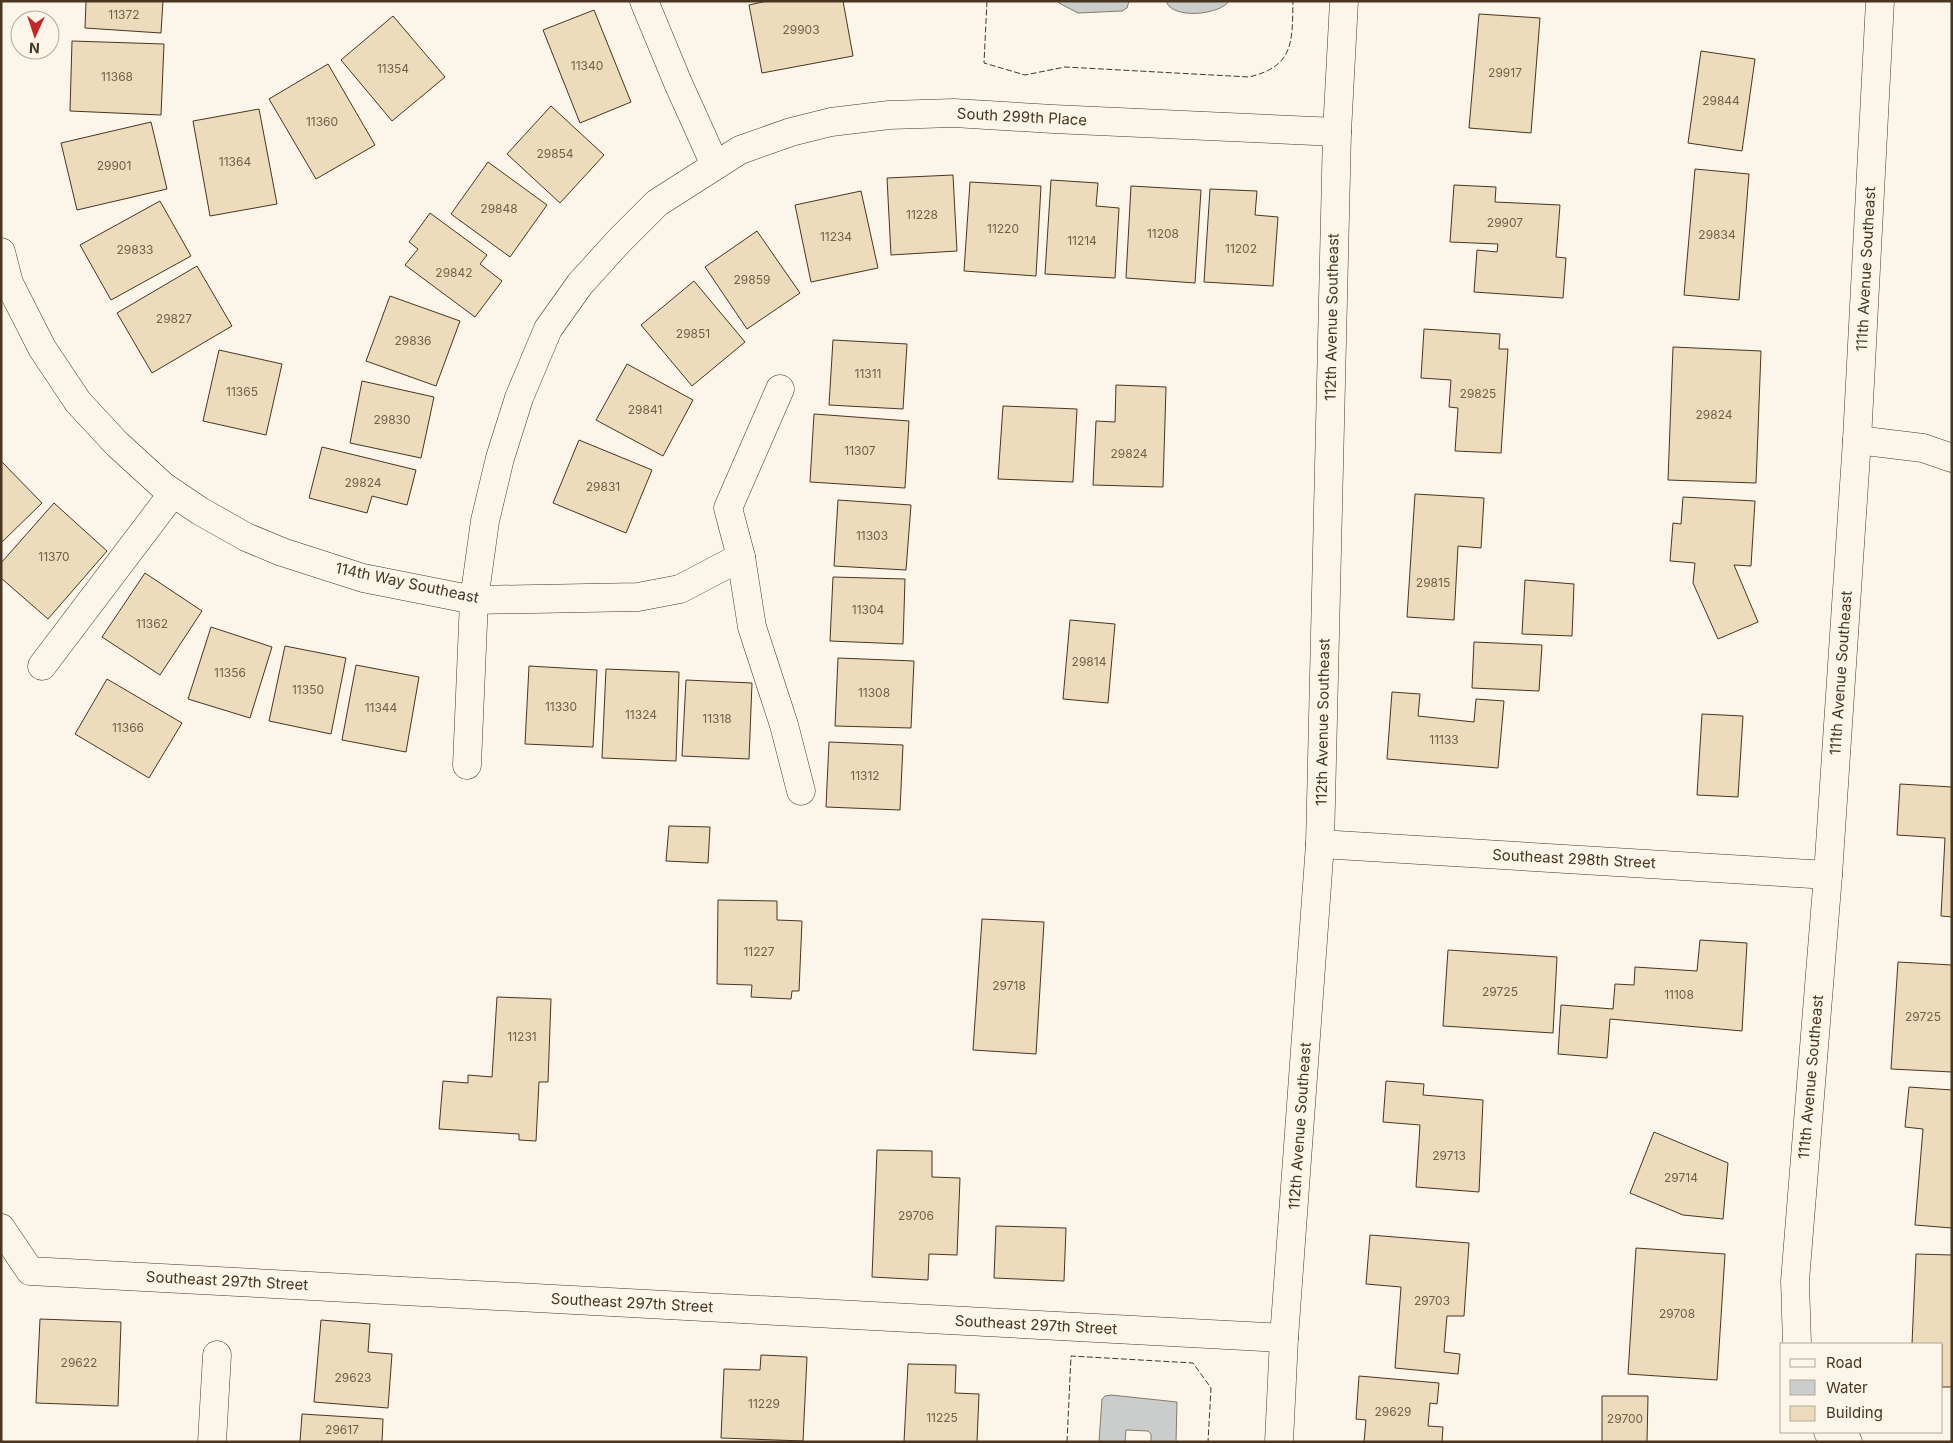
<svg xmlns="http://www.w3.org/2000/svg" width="1953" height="1443" font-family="Inter,sans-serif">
	<rect width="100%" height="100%" fill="#fbf6e9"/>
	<!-- water -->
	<g fill="#c9cecd" stroke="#887966">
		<path d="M 1059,1 L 1129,1 L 1127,8 L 1122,11 L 1078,13 L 1059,3 Z"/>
		<path d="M 1166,1 L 1229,1 C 1220,15 1172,20 1166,1 Z"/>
		<path d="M 1111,1395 L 1177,1402 L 1176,1442 L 1151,1442 L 1151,1434 L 1148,1431 L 1126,1430 L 1125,1442 L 1099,1442 L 1102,1399 L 1105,1396 Z"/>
	</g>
	<!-- building -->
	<g fill="#ecdcbc" stroke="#4a3520">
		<path d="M 86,1 L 163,1 L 161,33 L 85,28 Z"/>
		<path d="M 767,1 L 843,1 L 853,56 L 762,73 L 749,5 Z"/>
		<path d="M 594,10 L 631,102 L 580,123 L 543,30 Z"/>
		<path d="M 1479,14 L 1540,18 L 1531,133 L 1469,128 Z"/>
		<path d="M 393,16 L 445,77 L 392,121 L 341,60 Z"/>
		<path d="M 72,41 L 164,44 L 161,115 L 70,111 Z"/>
		<path d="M 1701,51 L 1755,59 L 1742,151 L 1688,143 Z"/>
		<path d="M 328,64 L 375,145 L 316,179 L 269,99 Z"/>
		<path d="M 551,106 L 604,155 L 560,203 L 507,154 Z"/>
		<path d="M 259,109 L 277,204 L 210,216 L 193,121 Z"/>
		<path d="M 151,122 L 167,189 L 77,210 L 61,143 Z"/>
		<path d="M 488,162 L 547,205 L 510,257 L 451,214 Z"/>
		<path d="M 1695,169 L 1749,174 L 1739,300 L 1684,295 Z"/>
		<path d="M 953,175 L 957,251 L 891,255 L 887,178 Z"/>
		<path d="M 1051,180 L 1098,183 L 1096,206 L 1119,208 L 1115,278 L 1045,274 Z"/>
		<path d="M 970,182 L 1041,186 L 1036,276 L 964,271 Z"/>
		<path d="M 1454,185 L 1496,187 L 1495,202 L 1560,205 L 1556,257 L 1566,258 L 1563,298 L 1474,292 L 1477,250 L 1497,252 L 1498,244 L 1450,242 Z"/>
		<path d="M 1131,186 L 1201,190 L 1195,283 L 1126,278 Z"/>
		<path d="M 1210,189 L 1257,191 L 1255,215 L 1278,217 L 1273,286 L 1204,282 Z"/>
		<path d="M 861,191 L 878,268 L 811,282 L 795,205 Z"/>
		<path d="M 160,201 L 191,256 L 111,300 L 80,245 Z"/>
		<path d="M 430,213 L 487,255 L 480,264 L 502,281 L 475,317 L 405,265 L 418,249 L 409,242 Z"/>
		<path d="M 757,231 L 800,293 L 747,329 L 705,267 Z"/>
		<path d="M 197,266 L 232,326 L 152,373 L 117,313 Z"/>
		<path d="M 694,281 L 745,342 L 692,386 L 641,325 Z"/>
		<path d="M 390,296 L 460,321 L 436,386 L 366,361 Z"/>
		<path d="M 1424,329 L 1500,334 L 1499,349 L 1508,349 L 1501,453 L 1455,451 L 1458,408 L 1449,407 L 1451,380 L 1421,378 Z"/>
		<path d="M 833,340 L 907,344 L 903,409 L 829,405 Z"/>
		<path d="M 1673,347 L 1761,351 L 1756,483 L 1668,480 Z"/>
		<path d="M 219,350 L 282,364 L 266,435 L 203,421 Z"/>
		<path d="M 627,364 L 693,400 L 663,456 L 596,420 Z"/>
		<path d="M 362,381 L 434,397 L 421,458 L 350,443 Z"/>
		<path d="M 1116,385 L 1166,387 L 1163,487 L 1093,485 L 1096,421 L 1115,422 Z"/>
		<path d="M 1003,406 L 1077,409 L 1073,482 L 998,479 Z"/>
		<path d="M 814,414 L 909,421 L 905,488 L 810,482 Z"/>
		<path d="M 579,440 L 652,470 L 626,533 L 553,503 Z"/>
		<path d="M 322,447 L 416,470 L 407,505 L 372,496 L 367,513 L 309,498 Z"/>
		<path d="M 1,461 L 42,503 L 1,543 Z"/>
		<path d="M 1415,494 L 1484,498 L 1481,548 L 1458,546 L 1454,620 L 1407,617 Z"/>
		<path d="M 1683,497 L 1755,501 L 1751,566 L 1734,565 L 1758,622 L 1718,639 L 1693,583 L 1695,563 L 1670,561 L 1673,523 L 1681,524 Z"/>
		<path d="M 838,500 L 911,505 L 906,570 L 834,566 Z"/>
		<path d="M 54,503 L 107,551 L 48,619 L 1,578 L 1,563 Z"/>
		<path d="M 145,573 L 202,611 L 160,675 L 102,637 Z"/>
		<path d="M 833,577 L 905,579 L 903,644 L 830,641 Z"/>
		<path d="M 1525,580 L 1574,584 L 1572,636 L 1522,634 Z"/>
		<path d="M 1070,620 L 1115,624 L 1108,703 L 1063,699 Z"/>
		<path d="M 211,627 L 272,647 L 250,718 L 188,699 Z"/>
		<path d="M 1474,642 L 1542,645 L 1539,691 L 1472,688 Z"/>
		<path d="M 285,646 L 346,658 L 331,734 L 269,721 Z"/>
		<path d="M 838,658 L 914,661 L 911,728 L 835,726 Z"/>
		<path d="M 356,665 L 419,677 L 406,752 L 342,740 Z"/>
		<path d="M 529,666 L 597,670 L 593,747 L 525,744 Z"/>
		<path d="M 606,669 L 679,672 L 676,761 L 602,758 Z"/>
		<path d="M 107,679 L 182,723 L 149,778 L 75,734 Z"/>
		<path d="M 686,680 L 752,683 L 749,759 L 682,756 Z"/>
		<path d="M 1392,692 L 1420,694 L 1418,716 L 1474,722 L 1476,699 L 1504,701 L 1498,768 L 1387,759 Z"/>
		<path d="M 1702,714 L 1743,716 L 1738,797 L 1697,795 Z"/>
		<path d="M 829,742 L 903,745 L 900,810 L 826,807 Z"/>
		<path d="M 1900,784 L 1952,787 L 1952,917 L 1941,916 L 1945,838 L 1897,835 Z"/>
		<path d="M 669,826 L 710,827 L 708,863 L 666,861 Z"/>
		<path d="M 718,900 L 777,901 L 777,920 L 802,921 L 799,991 L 792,991 L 791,999 L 751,997 L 752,985 L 717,984 Z"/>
		<path d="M 982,919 L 1044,922 L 1036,1054 L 973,1050 Z"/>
		<path d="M 1700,940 L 1747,943 L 1742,1031 L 1610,1019 L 1607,1058 L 1558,1054 L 1561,1005 L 1613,1009 L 1615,984 L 1634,985 L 1635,967 L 1697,971 Z"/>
		<path d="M 1448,950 L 1557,957 L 1553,1033 L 1443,1026 Z"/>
		<path d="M 1898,962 L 1952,965 L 1952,1072 L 1891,1069 Z"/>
		<path d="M 497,997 L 551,999 L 548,1082 L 539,1082 L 536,1141 L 519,1140 L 519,1134 L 439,1129 L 443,1081 L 468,1083 L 468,1075 L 492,1077 Z"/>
		<path d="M 1386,1081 L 1424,1084 L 1423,1095 L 1483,1100 L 1479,1192 L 1416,1187 L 1420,1125 L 1383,1122 Z"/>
		<path d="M 1909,1087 L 1952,1090 L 1952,1228 L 1915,1225 L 1923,1129 L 1905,1127 Z"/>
		<path d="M 1654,1132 L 1728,1163 L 1723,1219 L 1683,1215 L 1630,1193 Z"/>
		<path d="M 877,1150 L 932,1151 L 932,1177 L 960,1178 L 957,1255 L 929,1254 L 928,1280 L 872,1277 Z"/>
		<path d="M 996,1226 L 1066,1228 L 1064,1281 L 994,1278 Z"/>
		<path d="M 1370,1235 L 1469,1243 L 1464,1316 L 1447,1316 L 1444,1352 L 1460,1354 L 1458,1374 L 1395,1368 L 1401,1287 L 1366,1284 Z"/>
		<path d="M 1636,1248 L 1725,1254 L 1717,1380 L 1628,1374 Z"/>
		<path d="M 1916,1254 L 1952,1255 L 1952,1387 L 1942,1387 L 1942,1344 L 1912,1344 Z"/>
		<path d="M 40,1319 L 121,1322 L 118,1406 L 36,1403 Z"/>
		<path d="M 321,1320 L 370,1324 L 368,1352 L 392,1354 L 388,1408 L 314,1402 Z"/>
		<path d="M 761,1355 L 807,1357 L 803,1441 L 721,1438 L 724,1369 L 760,1370 Z"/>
		<path d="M 908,1364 L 956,1365 L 955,1393 L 979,1394 L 977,1442 L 904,1442 Z"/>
		<path d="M 1359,1376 L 1439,1383 L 1437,1404 L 1430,1403 L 1428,1426 L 1443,1427 L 1442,1442 L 1364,1442 L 1366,1420 L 1356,1419 Z"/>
		<path d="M 1602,1396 L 1648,1396 L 1647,1442 L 1602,1442 Z"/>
		<path d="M 302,1414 L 383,1419 L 382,1442 L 300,1442 Z"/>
	</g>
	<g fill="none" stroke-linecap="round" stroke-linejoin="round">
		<!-- minor casing -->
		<g stroke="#4a3520" stroke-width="29">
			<g id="minor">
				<path d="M 644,1 L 678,83 L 715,165"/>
				<path d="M 1,252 L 9,283 L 42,348 L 78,402 L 117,444 L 163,486 L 200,511 L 246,537 L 282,552 L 363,578 L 474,600 L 638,597 L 680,589 L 741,557"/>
				<path d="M 780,389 L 728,508 L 741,557 L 752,627 L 784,725 L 801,791"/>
				<path d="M 1857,440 L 1923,448 L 1952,458"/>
				<path d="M 42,666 L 173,493"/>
				<path d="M 467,765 L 474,600 L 485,521 L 500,458 L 519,398 L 548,329 L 580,284 L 619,241 L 657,203 L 740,150 L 791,132 L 831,122 L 889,115 L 954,113 L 1053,119 L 1337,132"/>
				<path d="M 1320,844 L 1828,875"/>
				<path d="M 1,1228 L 30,1271 L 1284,1338"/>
				<path d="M 1797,1344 L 1795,1281 L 1828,875 L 1857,440 L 1880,1"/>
				<path d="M 1828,1432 L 1848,1442"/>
				<path d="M 212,1442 L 217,1355"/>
				<path d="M 1279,1442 L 1284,1338 L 1320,844 L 1337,132 L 1344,1"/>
			</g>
		</g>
		<!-- minor -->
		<use href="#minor" stroke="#fbf6e9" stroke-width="28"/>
		<!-- fence -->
		<g stroke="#4a3520" stroke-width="1" stroke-dasharray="6 2.5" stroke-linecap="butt">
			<path d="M 987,1 L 984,63 L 1025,75 L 1065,67 L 1249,77 C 1295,66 1292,41 1293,1"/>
			<path d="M 1067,1442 L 1071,1356 L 1193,1363 L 1211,1388 L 1208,1442"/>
		</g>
	</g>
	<g text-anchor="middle" stroke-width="4" stroke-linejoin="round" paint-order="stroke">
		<!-- number labels -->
		<g font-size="12" fill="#725f47">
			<text x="124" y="19">11372</text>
			<text x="801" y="34">29903</text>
			<text x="587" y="70">11340</text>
			<text x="393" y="73">11354</text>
			<text x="1505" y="77">29917</text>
			<text x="117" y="81">11368</text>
			<text x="1721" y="105">29844</text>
			<text x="322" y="126">11360</text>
			<text x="555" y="158">29854</text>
			<text x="235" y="166">11364</text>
			<text x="114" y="170">29901</text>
			<text x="499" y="213">29848</text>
			<text x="922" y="219">11228</text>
			<text x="1505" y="227">29907</text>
			<text x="1003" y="233">11220</text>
			<text x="1163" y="238">11208</text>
			<text x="1717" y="239">29834</text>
			<text x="836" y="241">11234</text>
			<text x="1082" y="245">11214</text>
			<text x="1241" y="253">11202</text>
			<text x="135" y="254">29833</text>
			<text x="454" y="277">29842</text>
			<text x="752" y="284">29859</text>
			<text x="174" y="323">29827</text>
			<text x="693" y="338">29851</text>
			<text x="413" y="345">29836</text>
			<text x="868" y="378">11311</text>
			<text x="242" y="396">11365</text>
			<text x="1478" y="398">29825</text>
			<text x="645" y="414">29841</text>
			<text x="1714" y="419">29824</text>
			<text x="392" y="424">29830</text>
			<text x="860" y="455">11307</text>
			<text x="1129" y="458">29824</text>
			<text x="363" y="487">29824</text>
			<text x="603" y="491">29831</text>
			<text x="872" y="540">11303</text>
			<text x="54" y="561">11370</text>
			<text x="1433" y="587">29815</text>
			<text x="868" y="614">11304</text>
			<text x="152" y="628">11362</text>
			<text x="1089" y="666">29814</text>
			<text x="230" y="677">11356</text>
			<text x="308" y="694">11350</text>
			<text x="874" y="697">11308</text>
			<text x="561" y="711">11330</text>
			<text x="381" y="712">11344</text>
			<text x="641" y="719">11324</text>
			<text x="717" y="723">11318</text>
			<text x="128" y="732">11366</text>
			<text x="1444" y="744">11133</text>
			<text x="865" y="780">11312</text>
			<text x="759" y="956">11227</text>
			<text x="1009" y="990">29718</text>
			<text x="1500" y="996">29725</text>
			<text x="1679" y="999">11108</text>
			<text x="1923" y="1021">29725</text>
			<text x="522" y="1041">11231</text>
			<text x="1449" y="1160">29713</text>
			<text x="1681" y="1182">29714</text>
			<text x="916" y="1220">29706</text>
			<text x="1432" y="1305">29703</text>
			<text x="1677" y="1318">29708</text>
			<text x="79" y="1367">29622</text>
			<text x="353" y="1382">29623</text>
			<text x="764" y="1408">11229</text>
			<text x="1393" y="1416">29629</text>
			<text x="942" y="1422">11225</text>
			<text x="1625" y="1423">29700</text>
			<text x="342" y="1434">29617</text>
		</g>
		<!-- street labels -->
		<g font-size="15" fill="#4a3520" stroke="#fbf6e9">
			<text transform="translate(1022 117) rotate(3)" y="5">South 299th Place</text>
			<text transform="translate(1866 269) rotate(-87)" y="5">111th Avenue Southeast</text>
			<text transform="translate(1332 317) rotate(-89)" y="5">112th Avenue Southeast</text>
			<text transform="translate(407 583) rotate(12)" y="5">114th Way Southeast</text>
			<text transform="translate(1841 673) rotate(-86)" y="5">111th Avenue Southeast</text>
			<text transform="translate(1323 722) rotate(-89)" y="5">112th Avenue Southeast</text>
			<text transform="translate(1574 859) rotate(3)" y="5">Southeast 298th Street</text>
			<text transform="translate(1811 1077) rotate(-85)" y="5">111th Avenue Southeast</text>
			<text transform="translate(1300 1126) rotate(-86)" y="5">112th Avenue Southeast</text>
			<text transform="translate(227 1281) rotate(3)" y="5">Southeast 297th Street</text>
			<text transform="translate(632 1303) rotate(3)" y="5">Southeast 297th Street</text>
			<text transform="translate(1036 1325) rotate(3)" y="5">Southeast 297th Street</text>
		</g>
	</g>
	<!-- border -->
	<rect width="1953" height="1443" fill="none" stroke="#4a3520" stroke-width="5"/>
	<!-- legend -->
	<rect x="1780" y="1343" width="162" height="90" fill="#fbf6e9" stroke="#b4a999"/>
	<rect x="1790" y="1359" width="25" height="8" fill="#fbf6e9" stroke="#b4a999"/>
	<text x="1826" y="1368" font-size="15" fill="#4a3520">Road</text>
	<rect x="1790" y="1380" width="25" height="15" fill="#c9cecd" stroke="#b4a999"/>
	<text x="1826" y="1393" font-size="15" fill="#4a3520">Water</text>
	<rect x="1790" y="1406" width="25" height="15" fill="#ecdcbc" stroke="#b4a999"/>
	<text x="1826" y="1418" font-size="15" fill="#4a3520">Building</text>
	<!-- north arrow -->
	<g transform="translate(35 35) rotate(183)"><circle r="24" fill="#fbf6e9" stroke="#b4a999"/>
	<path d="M0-4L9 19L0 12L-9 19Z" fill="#c62828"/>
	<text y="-8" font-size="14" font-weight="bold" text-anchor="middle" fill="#4a3520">N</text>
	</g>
</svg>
